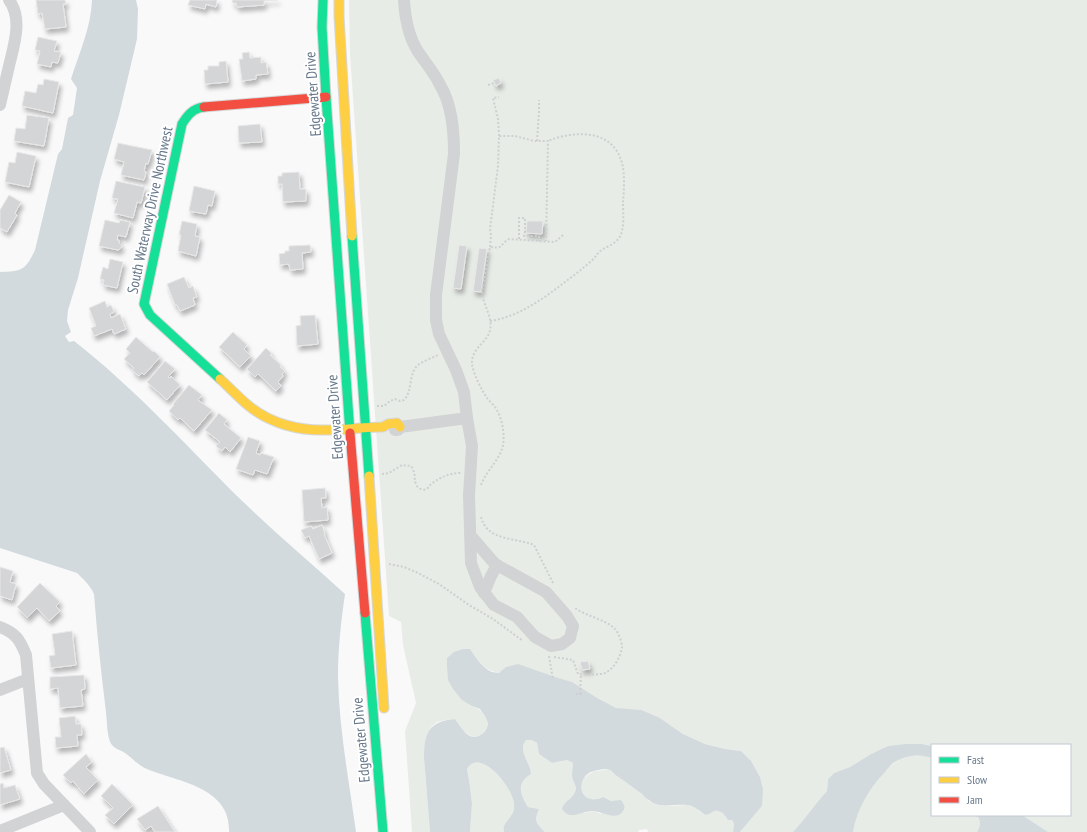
<svg xmlns="http://www.w3.org/2000/svg" width="1087" height="832" font-family="'PT Sans Narrow',sans-serif">
	<defs>
		<filter id="shadow"><feDropShadow dx="2.5" dy="4.5" stdDeviation="2" flood-color="#0004"/></filter>
	</defs>
	<rect width="100%" height="100%" fill="#f9f9f9"/>
	<!-- green -->
	<g fill="#e8ece7">
		<path d="M 349,0 L 1087,0 L 1087,832 L 1048,832 L 1022,815 L 1070,815 L 1070,745 L 932,745 L 932,746 L 922,744 L 888,746 L 871,754 L 850,767 L 834,773 L 828,779 L 827,791 C 815,804 805,819 793,832 L 740,832 L 762,806 L 760,777 L 751,762 L 741,751 L 725,749 L 705,744 L 683,734 L 660,718 L 616,708 L 499,673 C 487,671 483,665 475,657 L 472,706 C 482,710 484,713 488,723 C 485,736 476,742 465,732 C 461,729 458,723 455,719 L 445,720 L 437,722 L 431,727 L 424,758 L 430,832 L 412,832 L 405,731 L 416,703 L 403,645 L 401,622 L 389,616 L 350,54 Z"/>
		<path d="M 526,740 L 532,740 L 537,743 L 539,754 L 552,763 L 567,760 L 573,763 L 574,769 L 572,776 L 576,787 L 574,795 L 583,813 L 594,811 L 601,814 L 615,802 L 611,801 L 603,797 L 596,799 L 590,799 L 585,796 L 582,791 L 581,785 L 583,779 L 589,774 L 595,771 L 604,770 L 610,770 L 635,788 L 644,796 L 649,801 L 659,805 L 670,806 L 687,805 L 696,808 L 700,812 L 709,814 C 714,810 717,810 724,813 L 726,818 L 732,820 L 734,824 L 733,832 L 648,832 L 647,829 L 639,830 L 638,832 L 545,832 C 537,824 534,821 539,809 L 528,807 C 521,795 515,784 531,774 C 531,761 517,753 526,740 Z"/>
		<path d="M 912,755 L 923,755 L 932,758 L 932,815 L 973,815 L 975,816 L 978,817 C 981,822 980,827 977,832 L 853,832 C 857,810 869,788 885,771 C 888,768 891,765 894,763 C 900,759 906,757 912,755 Z"/>
		<path d="M 474,762 C 477,763 481,763 484,764 C 496,770 515,792 514,806 C 514,814 507,819 504,826 C 503,827 504,831 504,832 L 470,832 L 472,804 L 470,786 L 467,769 L 469,765 Z"/>
	</g>
	<!-- water -->
	<g fill="#d2dadd">
		<path d="M 92,0 L 136,0 L 138,9 L 137,39 L 119,115 L 100,181 L 78,278 L 68,310 L 67,321 L 71,332 L 65,336 L 69,342 L 74,341 C 133,387 184,443 237,496 C 272,530 309,561 345,594 C 341,621 338,649 338,677 C 339,729 349,781 356,832 L 229,832 C 231,787 178,782 147,769 C 139,766 132,758 125,753 C 121,750 115,749 112,745 C 107,739 107,721 106,712 C 101,673 97,633 94,594 C 90,585 84,580 77,573 L 0,548 L 0,272 C 22,271 25,271 35,250 L 58,154 L 62,149 L 68,118 L 73,115 L 77,88 L 71,79 C 79,53 91,28 92,0 Z"/>
		<path d="M 463,649 L 470,649 C 474,656 483,668 492,672 C 492,672 498,673 499,673 L 506,667 L 518,664 L 558,678 L 572,682 L 597,698 L 616,708 L 641,710 L 660,718 L 683,734 L 705,744 L 725,749 L 741,751 L 751,761 L 760,777 L 763,789 L 762,806 L 740,832 L 733,832 L 734,824 L 732,820 L 728,820 L 723,813 C 712,808 715,813 706,815 C 699,811 695,806 687,805 C 675,804 659,809 649,800 C 646,799 644,796 642,794 C 634,788 626,782 617,776 C 615,775 612,771 610,770 C 605,768 594,770 589,773 C 579,779 578,796 591,799 C 596,800 600,798 603,797 L 611,801 L 621,800 C 624,804 626,807 623,811 C 617,821 602,812 594,811 C 582,810 571,822 562,809 C 564,801 571,800 574,794 C 579,785 572,783 572,775 C 572,771 573,768 573,763 L 567,760 L 552,763 L 539,754 L 537,743 L 532,740 L 526,740 C 517,752 531,762 531,774 C 515,784 521,795 528,807 L 539,809 C 534,821 536,823 545,832 L 504,832 C 504,831 503,827 504,826 C 507,819 514,815 514,807 C 516,789 479,746 467,769 L 470,786 L 472,804 L 470,832 L 430,832 L 424,758 C 424,733 429,721 455,719 C 461,727 468,741 479,736 C 485,733 487,729 488,723 L 485,716 L 480,709 L 472,706 L 462,700 L 453,689 L 448,680 L 447,666 L 447,658 L 454,652 Z"/>
		<path d="M 906,744 L 922,744 L 932,746 L 932,758 C 925,756 918,754 911,756 C 905,757 898,760 893,763 C 890,766 887,769 885,772 C 869,788 857,810 853,832 L 793,832 C 805,819 815,804 827,791 L 828,779 L 834,773 L 850,767 L 871,754 L 888,746 Z"/>
		<path d="M 973,815 L 1022,815 L 1048,832 L 977,832 C 980,827 981,822 978,817 L 975,816 Z"/>
	</g>
	<!-- building -->
	<g fill="#d4d5d6" stroke="#e8e8e8" filter="url(#shadow)">
		<path d="M 36,0 L 65,0 L 66,4 L 63,4 L 66,27 L 45,29 L 42,13 L 38,14 Z"/>
		<path d="M 190,0 L 217,0 L 216,7 L 206,4 L 205,9 L 188,5 Z"/>
		<path d="M 232,0 L 278,0 L 264,1 L 264,5 L 237,7 L 236,3 L 233,3 Z"/>
		<path d="M 38,37 L 57,41 L 54,51 L 61,52 L 58,63 L 52,62 L 51,67 L 37,64 L 40,51 L 35,50 Z"/>
		<path d="M 249,52 L 250,58 L 261,57 L 261,63 L 266,62 L 268,74 L 256,75 L 256,79 L 242,81 L 239,59 L 243,59 L 242,53 Z"/>
		<path d="M 226,61 L 228,82 L 205,84 L 204,70 L 208,70 L 208,66 L 219,66 L 219,62 Z"/>
		<path d="M 499,78 L 501,83 L 496,86 L 493,80 Z"/>
		<path d="M 44,79 L 59,82 L 53,113 L 22,106 L 25,91 L 36,93 L 38,84 L 43,85 Z"/>
		<path d="M 27,115 L 49,118 L 44,146 L 14,141 L 16,128 L 25,129 Z"/>
		<path d="M 260,124 L 262,142 L 239,143 L 238,126 Z"/>
		<path d="M 118,143 L 152,150 L 148,164 L 146,163 L 144,171 L 146,172 L 144,180 L 121,175 L 124,162 L 114,159 Z"/>
		<path d="M 17,152 L 36,156 L 29,187 L 5,182 L 9,162 L 15,163 Z"/>
		<path d="M 299,172 L 300,189 L 306,189 L 306,201 L 283,202 L 282,184 L 278,184 L 278,176 L 282,176 L 282,173 Z"/>
		<path d="M 116,181 L 145,187 L 141,203 L 137,202 L 133,218 L 114,213 L 118,199 L 112,198 Z"/>
		<path d="M 194,186 L 215,191 L 212,206 L 208,205 L 206,214 L 189,211 Z"/>
		<path d="M 9,195 L 21,202 L 15,213 L 17,215 L 7,232 L 0,228 L 0,210 Z"/>
		<path d="M 105,220 L 119,223 L 120,220 L 130,222 L 126,237 L 118,235 L 117,240 L 119,240 L 119,243 L 122,246 L 120,249 L 118,250 L 99,246 Z"/>
		<path d="M 182,221 L 197,224 L 195,236 L 200,237 L 196,256 L 178,251 L 181,235 L 179,235 Z"/>
		<path d="M 527,221 L 543,221 L 542,234 L 526,233 Z"/>
		<path d="M 310,245 L 311,252 L 302,253 L 303,269 L 290,270 L 289,264 L 280,265 L 279,254 L 285,253 L 285,251 L 289,251 L 289,246 Z"/>
		<path d="M 459,245 L 467,246 L 461,289 L 453,288 Z"/>
		<path d="M 479,248 L 487,249 L 481,292 L 473,291 Z"/>
		<path d="M 110,259 L 123,262 L 117,288 L 103,285 L 104,280 L 100,279 L 103,267 L 108,269 Z"/>
		<path d="M 184,277 L 189,288 L 193,286 L 197,297 L 193,298 L 195,305 L 180,311 L 177,305 L 175,305 L 167,284 Z"/>
		<path d="M 105,301 L 107,307 L 111,305 L 114,312 L 110,314 L 111,318 L 120,314 L 126,329 L 114,334 L 112,329 L 94,336 L 91,328 L 96,326 L 89,308 Z"/>
		<path d="M 315,315 L 318,344 L 297,346 L 296,326 L 301,325 L 300,316 Z"/>
		<path d="M 233,332 L 247,345 L 244,349 L 251,356 L 240,367 L 219,347 Z"/>
		<path d="M 136,337 L 153,352 L 154,351 L 160,357 L 144,375 L 142,373 L 139,376 L 132,370 L 134,368 L 124,359 L 130,353 L 126,349 Z"/>
		<path d="M 266,348 L 272,354 L 270,355 L 281,365 L 280,367 L 285,371 L 282,374 L 283,376 L 278,382 L 281,386 L 276,391 L 258,374 L 255,377 L 247,369 Z"/>
		<path d="M 165,361 L 175,369 L 168,377 L 170,378 L 171,376 L 180,385 L 167,400 L 147,382 Z"/>
		<path d="M 189,385 L 202,395 L 198,400 L 212,410 L 194,431 L 180,418 L 178,420 L 169,411 L 174,405 L 173,404 Z"/>
		<path d="M 219,413 L 227,420 L 224,424 L 241,438 L 230,452 L 225,447 L 222,451 L 216,446 L 220,442 L 205,430 Z"/>
		<path d="M 248,437 L 260,441 L 256,453 L 260,455 L 261,453 L 274,457 L 267,474 L 255,470 L 253,475 L 236,469 Z"/>
		<path d="M 325,488 L 326,498 L 321,498 L 322,508 L 327,507 L 328,520 L 304,522 L 302,490 Z"/>
		<path d="M 322,525 L 325,534 L 324,534 L 332,553 L 319,559 L 309,536 L 305,538 L 301,530 L 311,526 L 313,529 Z"/>
		<path d="M 0,567 L 13,571 L 10,582 L 16,584 L 12,600 L 0,596 Z"/>
		<path d="M 40,583 L 60,602 L 56,606 L 60,611 L 49,621 L 37,608 L 27,618 L 17,607 Z"/>
		<path d="M 72,631 L 76,665 L 51,668 L 49,656 L 55,655 L 52,634 Z"/>
		<path d="M 588,661 L 590,669 L 582,670 L 580,662 Z"/>
		<path d="M 84,675 L 85,689 L 81,690 L 83,706 L 60,708 L 58,688 L 50,689 L 50,677 Z"/>
		<path d="M 75,716 L 76,724 L 81,724 L 82,735 L 77,735 L 78,746 L 56,748 L 55,737 L 61,737 L 59,718 Z"/>
		<path d="M 4,747 L 11,770 L 0,773 L 0,748 Z"/>
		<path d="M 86,754 L 92,762 L 86,767 L 98,780 L 84,794 L 73,781 L 71,783 L 63,775 Z"/>
		<path d="M 3,783 L 4,788 L 15,785 L 20,799 L 0,805 L 0,784 Z"/>
		<path d="M 112,784 L 133,805 L 114,824 L 105,815 L 113,808 L 101,796 Z"/>
		<path d="M 158,806 L 175,832 L 155,832 L 151,826 L 145,830 L 137,819 Z"/>
	</g>
	<g fill="none" stroke-linecap="round" stroke-linejoin="round">
		<!-- fast casing -->
		<g stroke="#d6d7d8" stroke-width="11">
			<g id="fast">
				<path d="M 323,0 L 322,27 L 326,97 L 350,433"/>
				<path d="M 204,107 C 193,108 187,116 182,124 L 144,304 L 150,315 L 220,379"/>
				<path d="M 352,236 L 369,476"/>
				<path d="M 365,613 L 383,832"/>
			</g>
		</g>
		<!-- slow casing -->
		<g stroke="#d6d7d8" stroke-width="11">
			<g id="slow">
				<path d="M 339,0 L 339,16 L 352,236"/>
				<path d="M 220,379 C 230,388 239,398 249,406 C 271,424 300,431 327,430 C 346,430 364,427 383,427 L 388,424 L 397,423 L 400,427"/>
				<path d="M 369,476 L 384,708"/>
			</g>
		</g>
		<!-- jam casing -->
		<g stroke="#d6d7d8" stroke-width="11">
			<g id="jam">
				<path d="M 204,107 L 326,97"/>
				<path d="M 350,433 L 365,613"/>
			</g>
		</g>
		<!-- path -->
		<g stroke="#cecfd1" stroke-width="2" stroke-dasharray="2 2" stroke-linecap="butt">
			<path d="M 488,85 L 494,83"/>
			<path d="M 499,136 L 498,119 L 493,98 L 499,97"/>
			<path d="M 537,141 L 539,112 L 539,100"/>
			<path d="M 525,231 L 524,236 L 539,236 L 539,241"/>
			<path d="M 519,239 L 519,218 L 525,218 L 525,231 L 526,231"/>
			<path d="M 490,247 L 491,235 L 490,229 L 498,166 L 499,136 L 515,136 L 534,141 L 548,141 L 546,241"/>
			<path d="M 490,321 C 518,317 543,299 565,282 C 573,276 581,270 589,263 C 593,260 596,256 599,252 C 605,247 614,245 619,238 C 625,230 623,212 623,202 C 624,191 625,174 622,163 C 613,129 575,130 548,141"/>
			<path d="M 377,406 L 384,406 L 390,401 L 395,399 L 400,401 L 404,400 C 413,391 408,374 418,365 C 423,361 432,358 438,355"/>
			<path d="M 382,474 L 389,473 L 402,465 L 411,466 C 417,475 413,477 416,484 C 417,488 423,491 427,489 C 429,487 430,485 431,484 C 441,477 449,473 461,473"/>
			<path d="M 481,485 C 486,471 500,460 503,445 C 505,433 502,417 495,407 C 493,404 489,401 487,398 C 482,391 473,373 472,364 C 471,348 488,342 490,330 C 493,317 483,305 482,292 C 482,288 483,284 484,280 C 486,269 488,258 490,247 C 504,249 499,245 509,239 L 555,242 L 563,235"/>
			<path d="M 481,517 C 482,520 483,523 485,526 C 494,540 520,539 534,545 L 553,583"/>
			<path d="M 389,564 L 404,567 L 416,572 L 439,584 L 469,605 L 493,619 L 523,641"/>
			<path d="M 549,656 L 553,679"/>
			<path d="M 554,657 L 573,660 L 578,674 C 584,675 600,675 605,673 C 614,669 621,656 622,647 C 622,642 618,631 614,628 C 606,620 586,616 575,608"/>
			<path d="M 576,694 L 584,694"/>
			<path d="M 580,694 L 581,675"/>
		</g>
		<!-- street -->
		<g stroke="#d2d3d4" stroke-width="12">
			<path d="M 0,105 C 3,92 6,79 9,66 C 14,45 23,19 9,0"/>
			<path d="M 467,418 L 472,446 L 469,495 L 471,563 L 480,587 L 494,605 L 517,617 L 535,637 L 551,646 L 562,644 L 570,638 L 573,626 L 567,616 L 546,592 L 495,564 L 470,535"/>
			<path d="M 395,430 L 398,430 L 400,427 L 467,418 L 464,392 L 456,370 L 439,334 L 436,320 L 436,295 L 454,154 C 454,130 452,104 439,83 C 433,71 424,61 417,50 C 408,35 405,17 404,0"/>
			<path d="M 484,593 L 491,576 L 497,565"/>
			<path d="M 0,627 C 16,633 20,640 26,655 L 37,773 L 44,784 L 90,832"/>
			<path d="M 0,690 L 28,679"/>
			<path d="M 0,831 L 64,805"/>
		</g>
		<!-- fast -->
		<use href="#fast" stroke="#16e098" stroke-width="9"/>
		<!-- slow -->
		<use href="#slow" stroke="#ffcf43" stroke-width="9"/>
		<!-- jam -->
		<use href="#jam" stroke="#f24e42" stroke-width="9"/>
	</g>
	<g text-anchor="middle" stroke-width="4" stroke-linejoin="round" paint-order="stroke">
		<!-- street labels -->
		<g font-size="15" fill="#67788b" stroke="#fff">
			<text transform="translate(313 94) rotate(-94)" y="5">Edgewater Drive</text>
			<text transform="translate(150 210) rotate(-78)" y="5">South Waterway Drive Northwest</text>
			<text transform="translate(335 417) rotate(-94)" y="5">Edgewater Drive</text>
			<text transform="translate(361 740) rotate(-95)" y="5">Edgewater Drive</text>
		</g>
	</g>
	<!-- legend -->
	<rect x="931" y="744" width="140" height="72" fill="#ffffff" stroke="#c2c9d1"/>
	<rect x="939" y="757" width="20" height="6" fill="#16e098" stroke="#c2c9d1"/>
	<text x="967" y="764" font-size="12" fill="#67788b">Fast</text>
	<rect x="939" y="777" width="20" height="6" fill="#ffcf43" stroke="#c2c9d1"/>
	<text x="967" y="784" font-size="12" fill="#67788b">Slow</text>
	<rect x="939" y="797" width="20" height="6" fill="#f24e42" stroke="#c2c9d1"/>
	<text x="967" y="804" font-size="12" fill="#67788b">Jam</text>
</svg>
